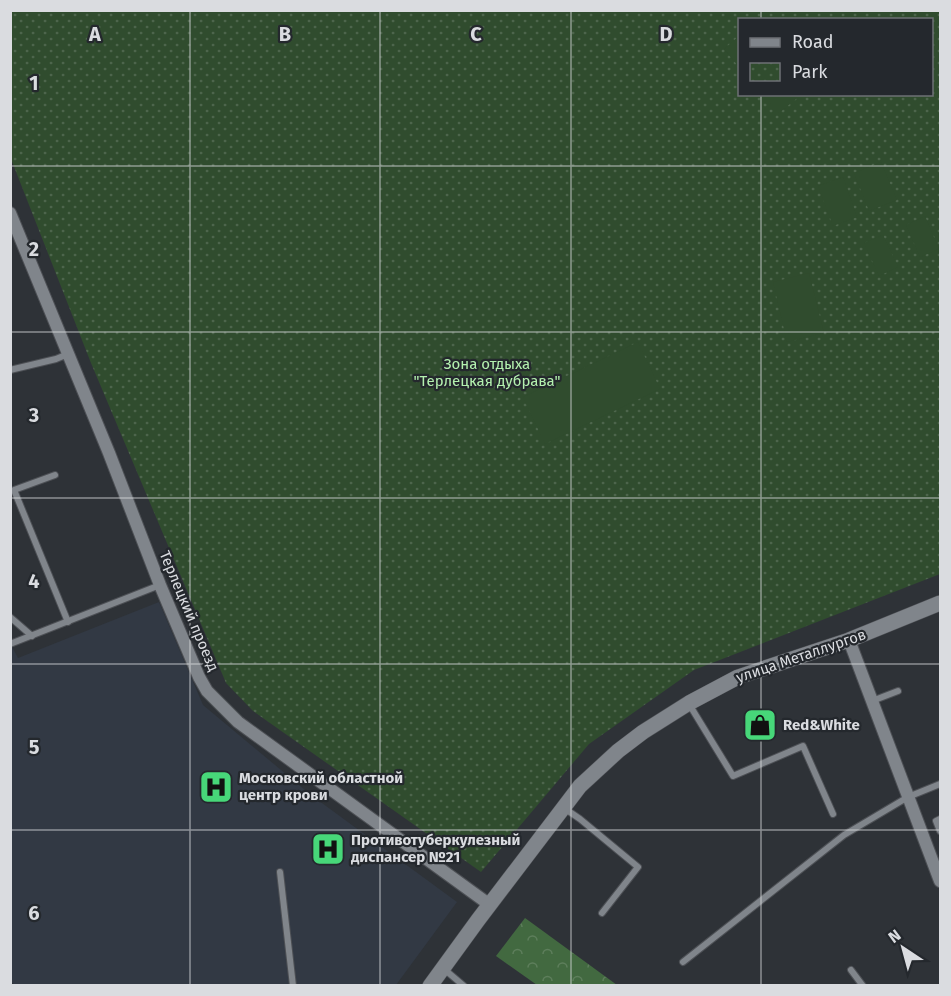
<svg xmlns="http://www.w3.org/2000/svg" width="951" height="996" font-family="'Fira Sans',sans-serif">
	<defs>
		<pattern id="forest-crowns" width="20" height="18" patternUnits="userSpaceOnUse" patternTransform="scale(1.5)"><rect width="20" height="18" fill="#426940"/><path d="M2 6a3 3 0 1 1 6 0M12 15a3 3 0 1 1 6 0" fill="none" stroke="#5d7e5b"/></pattern>
		<pattern id="park-dots" width="8" height="8" patternUnits="userSpaceOnUse" patternTransform="scale(1.5)"><rect width="8" height="8" fill="#304c2e"/><path d="M2 2h.1M6 6h.1" fill="none" stroke="#4d654c" stroke-width="1.8" stroke-linecap="round"/></pattern>
	</defs>
	<rect width="100%" height="100%" fill="#2e3237"/>
	<!-- built -->
	<path fill="#323944" d="M 159,602 L 203,705 L 311,795 L 457,902 L 396,985 L 16,985 L 10,982 L 10,643 L 18,658 Z"/>
	<!-- forest -->
	<path fill="url(#forest-crowns)" d="M 525,918 L 617,985 L 537,985 L 496,956 Z"/>
	<!-- park -->
	<path fill="url(#park-dots)" fill-rule="evenodd" d="M 11,11 L 940,11 L 940,574 L 694,670 L 589,744 L 481,872 L 253,711 L 226,683 L 91,363 L 11,159 ZM 740,20 L 932,20 L 932,94 L 740,94 Z"/>
	<!-- garden -->
	<g fill="#304c2e">
		<path d="M 739,36 L 739,67 L 724,49 Z"/>
		<path d="M 763,95 L 801,95 L 779,113 Z"/>
		<path d="M 881,162 L 897,200 L 869,211 L 854,173 Z"/>
		<path d="M 843,177 L 857,217 L 833,226 L 818,186 Z"/>
		<path d="M 925,216 L 939,249 L 920,257 L 906,225 Z"/>
		<path d="M 883,235 L 898,267 L 879,276 L 864,243 Z"/>
		<path d="M 809,273 L 824,333 L 787,342 L 773,282 Z"/>
		<path d="M 638,342 L 660,389 L 545,444 L 523,397 Z"/>
	</g>
	<g fill="none" stroke-linecap="round" stroke-linejoin="round">
		<!-- service casing -->
		<g stroke="#4d5055" stroke-width="8">
			<g id="service">
				<path d="M 10,370 L 56,359 L 68,354"/>
				<path d="M 55,475 L 14,490 L 68,622"/>
				<path d="M 10,617 L 32,636"/>
				<path d="M 10,644 L 160,585"/>
				<path d="M 872,701 L 898,691"/>
				<path d="M 689,704 L 733,776 L 803,746 L 833,814"/>
				<path d="M 564,808 L 580,819 L 638,867 L 602,913"/>
				<path d="M 940,819 L 936,821 L 940,831"/>
				<path d="M 280,872 L 293,986"/>
				<path d="M 683,962 L 844,835 L 908,797 L 940,784"/>
				<path d="M 444,969 L 464,986"/>
				<path d="M 851,970 L 863,986"/>
			</g>
		</g>
		<!-- minor casing -->
		<g stroke="#4d5055" stroke-width="14">
			<g id="minor">
				<path d="M 10,213 L 109,453 L 160,585 L 199,677 L 207,691 L 238,722 L 490,905"/>
				<path d="M 849,640 L 940,881"/>
			</g>
		</g>
		<!-- tertiary casing -->
		<g stroke="#4d5055" stroke-width="16">
			<path id="tertiary" d="M 430,986 L 478,920 L 580,786 L 618,751 L 643,732 L 689,703 L 738,677 L 849,640 L 940,603"/>
		</g>
		<!-- service -->
		<use href="#service" stroke="#80858b" stroke-width="6"/>
		<!-- minor -->
		<use href="#minor" stroke="#80858b" stroke-width="12"/>
		<!-- tertiary -->
		<use href="#tertiary" stroke="#80858b" stroke-width="15"/>
	</g>
	<!-- grid -->
	<path fill="none" stroke="#dadce0" stroke-width="1.5" stroke-opacity="0.55" d="M 190,10 L 190,986M 380,10 L 380,986M 571,10 L 571,986M 761,10 L 761,20M 761,94 L 761,986M 10,166 L 940,166M 10,332 L 940,332M 10,498 L 940,498M 10,664 L 940,664M 10,830 L 940,830"/>
	<!-- icons -->
	<defs>
		<g id="shop-square" transform="scale(1.725)"><rect x="-9" y="-9" width="18" height="18" rx="4" fill="#47d779" stroke="#24282d"/><path d="M-5-2.5h2.3a2.7 3.5 0 0 1 5.4 0H5L5.5 6h-11ZM-1.5-2.5h3a1.5 2.3 0 0 0-3 0Z" fill="#111"/></g>
		<g id="hospital-square" transform="scale(1.725)"><rect x="-9" y="-9" width="18" height="18" rx="4" fill="#47d779" stroke="#24282d"/><path d="M-5-5h3v3.5h4V-5h3V5h-3V1.5h-4V5h-3Z" fill="#111"/></g>
	</defs>
	<g fill-rule="evenodd">
		<use href="#shop-square" x="760" y="725"/>
		<use href="#hospital-square" x="216" y="787"/>
		<use href="#hospital-square" x="328" y="849"/>
	</g>
	<g text-anchor="middle" stroke-width="4.5" stroke-linejoin="round" paint-order="stroke">
		<!-- park labels -->
		<g font-size="15" fill="#b4f1af" stroke="#24282d">
			<text x="487" y="369">Зона отдыха<tspan x="487" dy="17">"Терлецкая дубрава"</tspan></text>
		</g>
		<!-- street labels -->
		<g font-size="15" fill="#dadce0" stroke="#24282d">
			<text transform="translate(189 611) rotate(67)" y="5">Терлецкий проезд</text>
			<text transform="translate(801 656) rotate(-19)" y="5">улица Металлургов</text>
		</g>
		<!-- poi labels -->
		<g font-size="15" font-weight="bold" fill="#dadce0" stroke="#24282d" text-anchor="start">
			<text x="783" y="730">Red&amp;White</text>
			<text x="239" y="783">Московский областной<tspan x="239" dy="17">центр крови</tspan></text>
			<text x="351" y="845">Противотуберкулезный<tspan x="351" dy="17">диспансер №21</tspan></text>
		</g>
	</g>
	<g font-size="20" text-anchor="middle" font-weight="bold" fill="#dadce0" stroke="#24282d" stroke-width="4.5" stroke-linejoin="round" paint-order="stroke">
		<text x="95" y="41">A</text>
		<text x="285" y="41">B</text>
		<text x="476" y="41">C</text>
		<text x="666" y="41">D</text>
		<text x="34" y="90">1</text>
		<text x="34" y="256">2</text>
		<text x="34" y="422">3</text>
		<text x="34" y="588">4</text>
		<text x="34" y="754">5</text>
		<text x="34" y="920">6</text>
	</g>
	<!-- border -->
	<rect width="951" height="996" fill="none" stroke="#dadce0" stroke-width="24"/>
	<!-- legend -->
	<rect x="738" y="18" width="195" height="78" fill="#24282d" stroke="#6d7075" stroke-width="1.5"/>
	<rect x="750" y="38" width="30" height="9" fill="#80858b" stroke="#6d7075" stroke-width="1.5"/>
	<text x="792" y="48" font-size="18" fill="#dadce0">Road</text>
	<rect x="750" y="63" width="30" height="18" fill="url(#park-dots)" stroke="#6d7075" stroke-width="1.5"/>
	<text x="792" y="78" font-size="18" fill="#dadce0">Park</text>
	<!-- north arrow -->
	<g transform="translate(903 948) rotate(324)" stroke="#24282d" stroke-width="4.5" paint-order="stroke">
	<path d="M0-4.5L10 22L0 15L-10 22Z" fill="#dadce0"/>
	<text y="-9" font-size="16" font-weight="bold" text-anchor="middle" fill="#dadce0">N</text>
	</g>
</svg>
